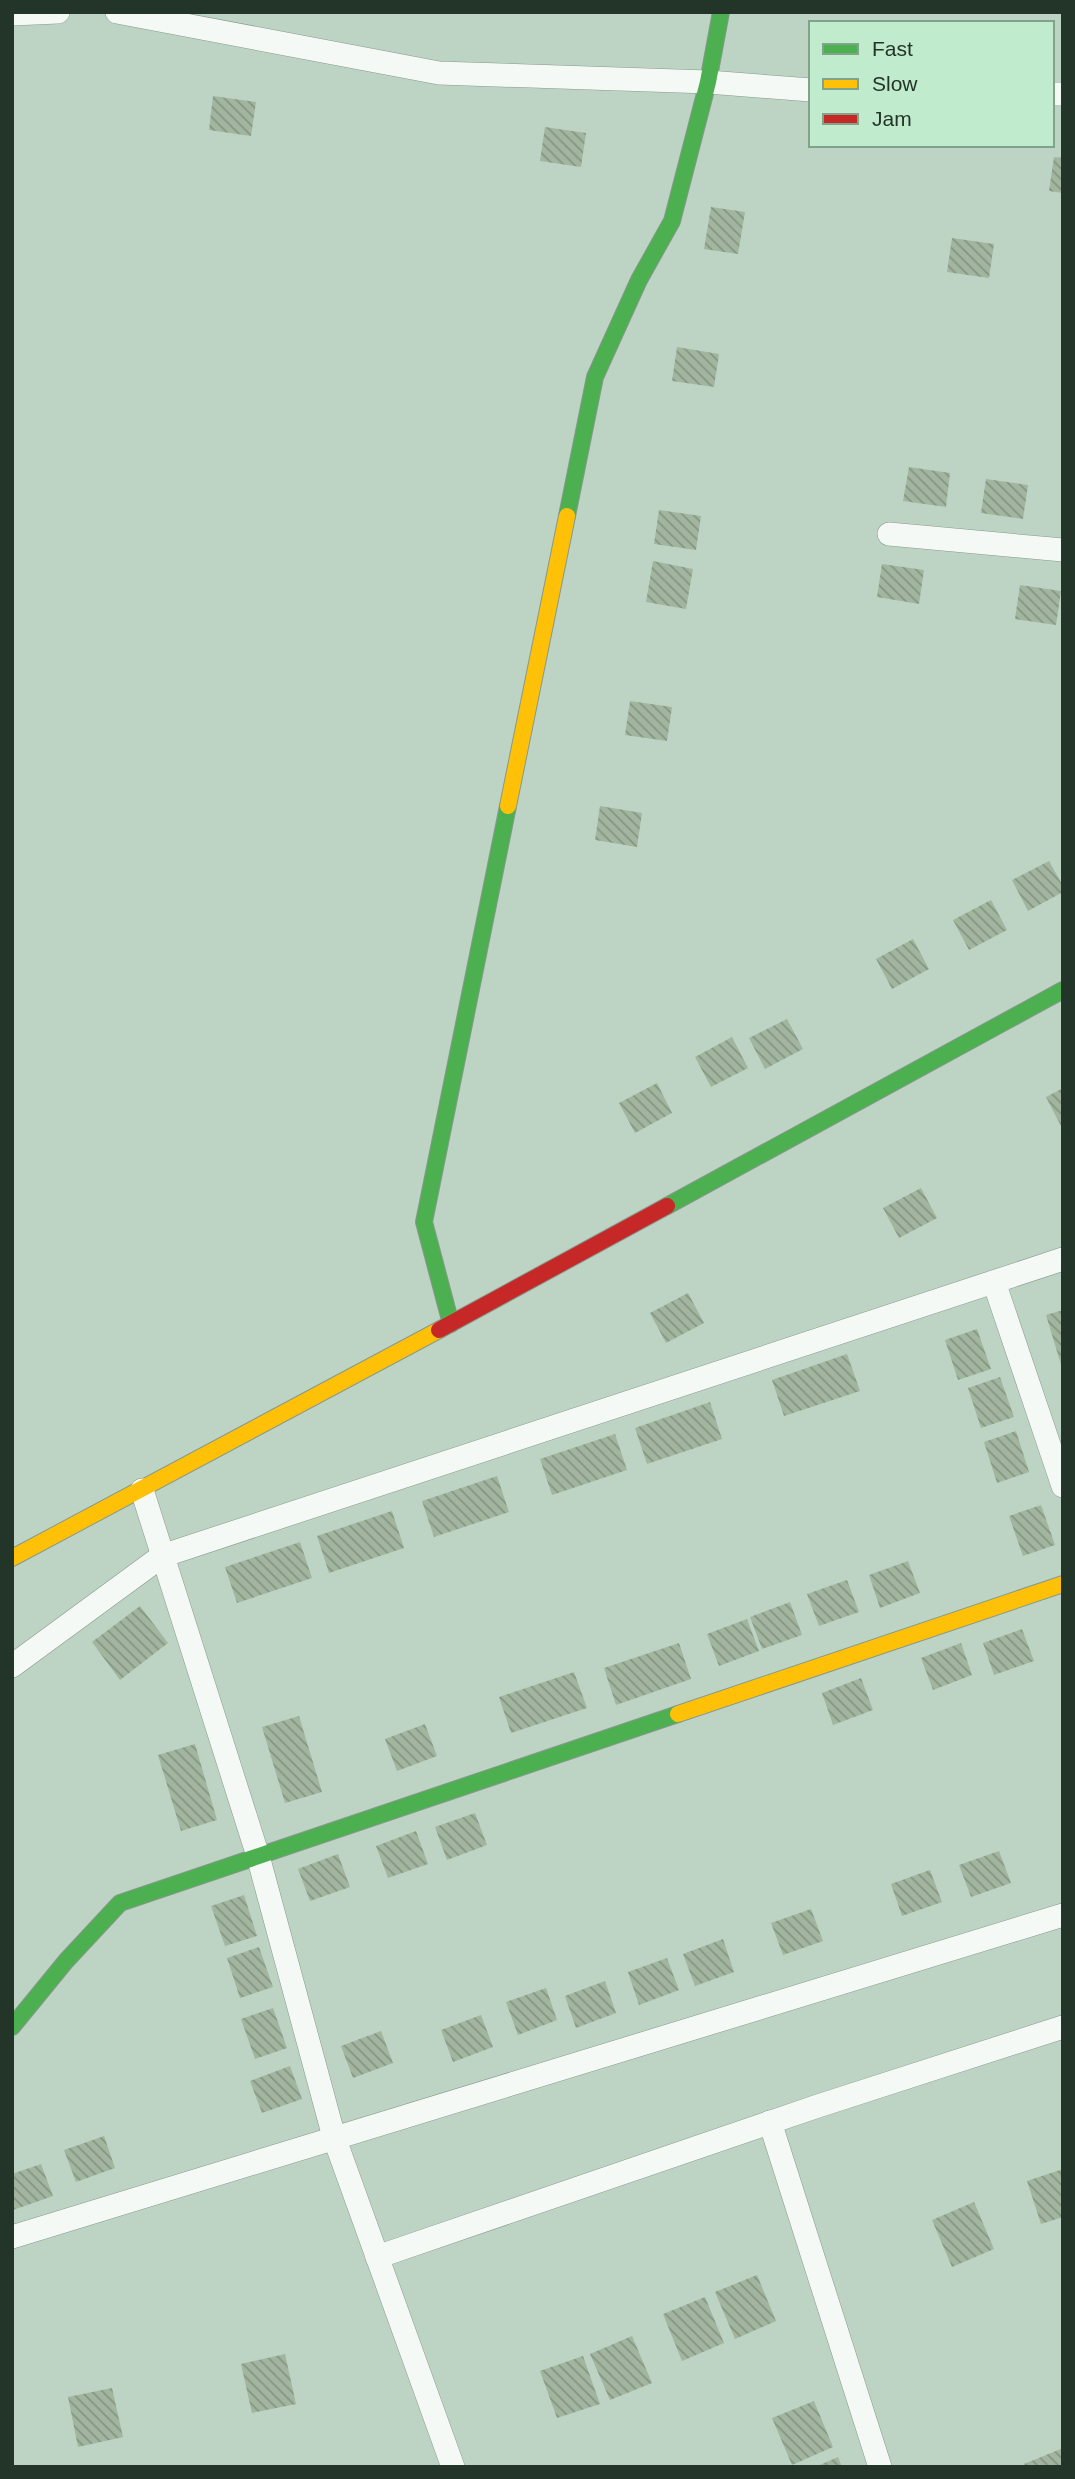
<svg xmlns="http://www.w3.org/2000/svg" width="1075" height="2479" font-family="Arial,sans-serif">
	<defs>
		<pattern id="building-back-hatch" width="6" height="6" patternUnits="userSpaceOnUse" patternTransform="scale(1.75)"><rect width="6" height="6" fill="#a2b69f"/><path d="M-1 5l2 2M0 0l6 6M5-1l2 2" fill="none" stroke="#849582"/></pattern>
	</defs>
	<rect width="100%" height="100%" fill="#bdd4c4"/>
	<!-- building -->
	<g fill="url(#building-back-hatch)">
		<path d="M 213,96 L 256,102 L 251,136 L 209,130 Z"/>
		<path d="M 545,127 L 586,133 L 581,167 L 540,161 Z"/>
		<path d="M 1054,157 L 1063,158 L 1063,193 L 1049,191 Z"/>
		<path d="M 711,207 L 745,212 L 738,254 L 704,249 Z"/>
		<path d="M 952,238 L 994,244 L 989,278 L 947,272 Z"/>
		<path d="M 677,347 L 719,354 L 714,387 L 672,381 Z"/>
		<path d="M 909,467 L 950,473 L 946,507 L 903,501 Z"/>
		<path d="M 986,479 L 1028,485 L 1023,519 L 981,513 Z"/>
		<path d="M 659,510 L 701,516 L 696,550 L 654,544 Z"/>
		<path d="M 653,561 L 693,569 L 686,609 L 646,602 Z"/>
		<path d="M 882,564 L 924,570 L 919,604 L 877,597 Z"/>
		<path d="M 1020,585 L 1061,591 L 1056,625 L 1015,619 Z"/>
		<path d="M 630,701 L 672,707 L 667,741 L 625,735 Z"/>
		<path d="M 600,806 L 642,813 L 637,847 L 595,840 Z"/>
		<path d="M 1049,861 L 1063,886 L 1063,892 L 1028,911 L 1012,880 Z"/>
		<path d="M 991,900 L 1007,930 L 969,950 L 953,920 Z"/>
		<path d="M 913,939 L 929,969 L 892,989 L 876,959 Z"/>
		<path d="M 787,1019 L 803,1049 L 765,1069 L 749,1038 Z"/>
		<path d="M 732,1037 L 748,1068 L 711,1087 L 695,1057 Z"/>
		<path d="M 657,1083 L 672,1113 L 635,1133 L 619,1103 Z"/>
		<path d="M 1063,1088 L 1063,1130 L 1046,1097 Z"/>
		<path d="M 921,1188 L 937,1218 L 899,1238 L 883,1208 Z"/>
		<path d="M 688,1293 L 704,1323 L 666,1343 L 650,1313 Z"/>
		<path d="M 1063,1310 L 1063,1368 L 1062,1368 L 1046,1315 Z"/>
		<path d="M 977,1329 L 991,1369 L 958,1380 L 945,1340 Z"/>
		<path d="M 847,1354 L 860,1391 L 784,1416 L 772,1380 Z"/>
		<path d="M 1000,1377 L 1014,1417 L 981,1428 L 968,1388 Z"/>
		<path d="M 710,1402 L 722,1439 L 647,1464 L 635,1428 Z"/>
		<path d="M 1016,1431 L 1029,1472 L 997,1483 L 984,1442 Z"/>
		<path d="M 615,1434 L 627,1470 L 552,1495 L 540,1459 Z"/>
		<path d="M 497,1476 L 509,1512 L 434,1537 L 422,1501 Z"/>
		<path d="M 1041,1505 L 1055,1545 L 1023,1556 L 1009,1516 Z"/>
		<path d="M 392,1511 L 404,1548 L 329,1573 L 317,1536 Z"/>
		<path d="M 300,1542 L 312,1578 L 237,1603 L 225,1567 Z"/>
		<path d="M 908,1561 L 920,1593 L 880,1608 L 869,1575 Z"/>
		<path d="M 847,1580 L 859,1612 L 819,1626 L 807,1594 Z"/>
		<path d="M 790,1602 L 802,1635 L 762,1649 L 750,1617 Z"/>
		<path d="M 140,1606 L 168,1643 L 120,1680 L 92,1642 Z"/>
		<path d="M 747,1619 L 759,1651 L 719,1666 L 707,1634 Z"/>
		<path d="M 1022,1629 L 1034,1661 L 994,1675 L 983,1643 Z"/>
		<path d="M 679,1643 L 691,1679 L 616,1705 L 604,1668 Z"/>
		<path d="M 961,1643 L 972,1675 L 933,1690 L 921,1658 Z"/>
		<path d="M 574,1672 L 587,1708 L 511,1733 L 499,1697 Z"/>
		<path d="M 861,1678 L 873,1710 L 833,1725 L 822,1693 Z"/>
		<path d="M 299,1716 L 322,1792 L 285,1803 L 262,1727 Z"/>
		<path d="M 425,1724 L 437,1756 L 397,1771 L 385,1739 Z"/>
		<path d="M 195,1744 L 217,1820 L 181,1831 L 158,1755 Z"/>
		<path d="M 475,1813 L 487,1845 L 447,1860 L 435,1827 Z"/>
		<path d="M 416,1831 L 428,1864 L 388,1878 L 376,1846 Z"/>
		<path d="M 999,1851 L 1011,1883 L 971,1897 L 959,1865 Z"/>
		<path d="M 338,1854 L 350,1887 L 310,1901 L 298,1869 Z"/>
		<path d="M 930,1870 L 942,1902 L 902,1916 L 891,1884 Z"/>
		<path d="M 244,1895 L 257,1936 L 225,1946 L 211,1906 Z"/>
		<path d="M 811,1909 L 823,1941 L 783,1955 L 771,1923 Z"/>
		<path d="M 723,1939 L 734,1972 L 695,1986 L 683,1954 Z"/>
		<path d="M 259,1947 L 273,1987 L 240,1998 L 227,1958 Z"/>
		<path d="M 667,1958 L 679,1990 L 639,2005 L 628,1972 Z"/>
		<path d="M 605,1981 L 616,2013 L 576,2028 L 565,1996 Z"/>
		<path d="M 546,1988 L 557,2020 L 518,2035 L 506,2002 Z"/>
		<path d="M 273,2008 L 287,2048 L 255,2059 L 241,2019 Z"/>
		<path d="M 481,2015 L 493,2047 L 453,2062 L 441,2030 Z"/>
		<path d="M 381,2031 L 393,2063 L 353,2078 L 341,2046 Z"/>
		<path d="M 290,2066 L 302,2099 L 262,2113 L 250,2081 Z"/>
		<path d="M 104,2136 L 115,2168 L 76,2182 L 64,2150 Z"/>
		<path d="M 41,2164 L 53,2196 L 13,2210 L 12,2174 Z"/>
		<path d="M 1063,2169 L 1063,2217 L 1041,2224 L 1027,2181 Z"/>
		<path d="M 974,2202 L 994,2249 L 952,2267 L 932,2220 Z"/>
		<path d="M 757,2275 L 776,2321 L 735,2339 L 715,2292 Z"/>
		<path d="M 705,2297 L 724,2343 L 682,2361 L 663,2314 Z"/>
		<path d="M 632,2336 L 652,2383 L 610,2400 L 590,2354 Z"/>
		<path d="M 285,2354 L 296,2404 L 252,2413 L 241,2364 Z"/>
		<path d="M 583,2356 L 600,2404 L 557,2418 L 540,2371 Z"/>
		<path d="M 112,2388 L 123,2437 L 78,2447 L 68,2397 Z"/>
		<path d="M 814,2401 L 833,2447 L 792,2465 L 772,2418 Z"/>
		<path d="M 1063,2448 L 1063,2467 L 1026,2467 L 1024,2464 Z"/>
		<path d="M 838,2457 L 842,2467 L 815,2467 Z"/>
	</g>
	<g fill="none" stroke-linecap="round" stroke-linejoin="round">
		<!-- street casing -->
		<g stroke="#87998c" stroke-width="24">
			<g id="street">
				<path d="M 117,12 L 439,73 L 708,82 L 811,90"/>
				<path d="M 12,14 L 58,12"/>
				<path d="M 1052,94 L 1063,94"/>
				<path d="M 889,534 L 1063,550"/>
				<path d="M 994,1282 L 1063,1486"/>
				<path d="M 142,1490 L 258,1856 L 334,2137 L 453,2467"/>
				<path d="M 12,1666 L 162,1556 L 1063,1259"/>
				<path d="M 770,2122 L 880,2467"/>
				<path d="M 12,2237 L 1063,1915"/>
				<path d="M 377,2257 L 818,2106 L 1063,2027"/>
			</g>
		</g>
		<!-- fast casing -->
		<g stroke="#87998c" stroke-width="18">
			<g id="fast">
				<path d="M 567,516 L 595,377 L 639,280 L 672,221 L 708,82 L 721,12"/>
				<path d="M 667,1206 L 1063,990"/>
				<path d="M 451,1324 L 424,1222 L 508,806"/>
				<path d="M 12,2027 L 66,1961 L 120,1903 L 678,1714"/>
			</g>
		</g>
		<!-- slow casing -->
		<g stroke="#87998c" stroke-width="18">
			<g id="slow">
				<path d="M 508,806 L 567,516"/>
				<path d="M 12,1558 L 439,1330"/>
				<path d="M 678,1714 L 1063,1584"/>
			</g>
		</g>
		<!-- jam casing -->
		<g stroke="#87998c" stroke-width="18">
			<path id="jam" d="M 439,1330 L 667,1206"/>
		</g>
		<!-- street -->
		<use href="#street" stroke="#f5f9f6" stroke-width="23"/>
		<!-- fast -->
		<use href="#fast" stroke="#4caf50" stroke-width="16"/>
		<!-- slow -->
		<use href="#slow" stroke="#ffc107" stroke-width="16"/>
		<!-- jam -->
		<use href="#jam" stroke="#c62828" stroke-width="16"/>
	</g>
	<!-- border -->
	<rect width="1075" height="2479" fill="none" stroke="#233428" stroke-width="28"/>
	<!-- legend -->
	<rect x="809" y="21" width="245" height="126" fill="#c0ebcd" stroke="#81a28b" stroke-width="2"/>
	<rect x="823" y="44" width="35" height="10" fill="#4caf50" stroke="#81a28b" stroke-width="2"/>
	<text x="872" y="56" font-size="21" fill="#233428">Fast</text>
	<rect x="823" y="79" width="35" height="10" fill="#ffc107" stroke="#81a28b" stroke-width="2"/>
	<text x="872" y="91" font-size="21" fill="#233428">Slow</text>
	<rect x="823" y="114" width="35" height="10" fill="#c62828" stroke="#81a28b" stroke-width="2"/>
	<text x="872" y="126" font-size="21" fill="#233428">Jam</text>
</svg>
